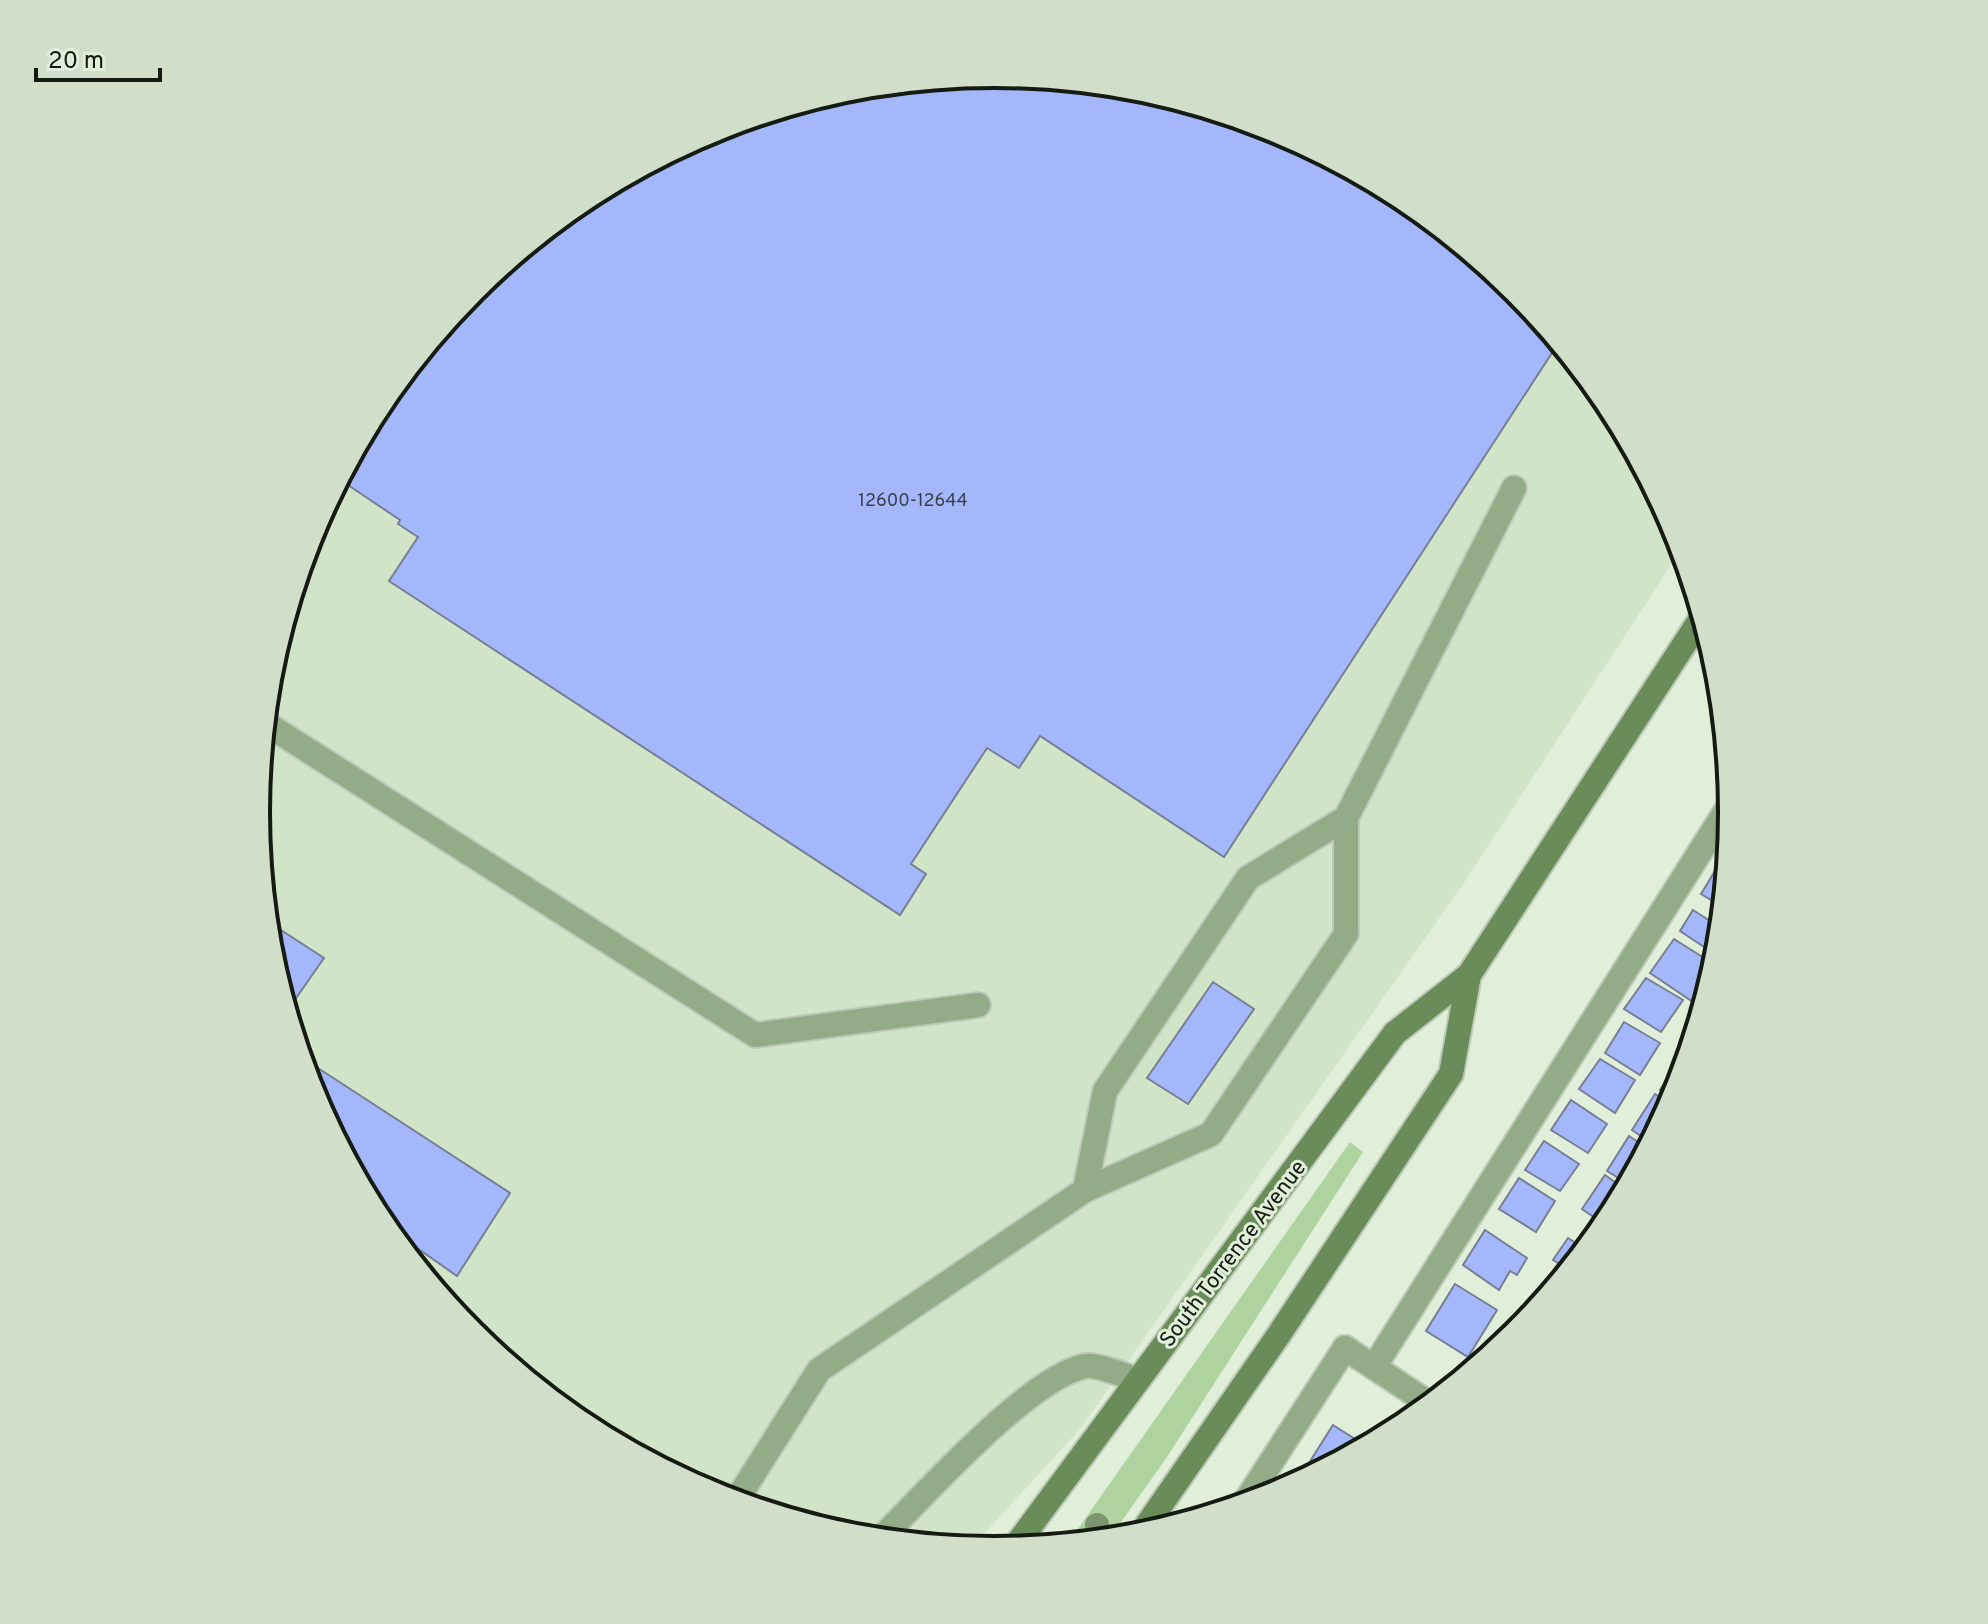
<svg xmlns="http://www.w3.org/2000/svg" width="1988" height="1624" font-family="Overpass,sans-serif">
	<rect width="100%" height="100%" fill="#e1efda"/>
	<!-- built -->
	<path fill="#d1e4c8" d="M 994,74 L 1138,88 L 1277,130 L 1404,199 L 1516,290 L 1608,402 L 1676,530 L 1682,548 L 1466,880 L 1081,1428 L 971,1548 L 850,1536 L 711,1494 L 584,1425 L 472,1334 L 380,1222 L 312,1094 L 270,956 L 256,812 L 270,668 L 312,529 L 381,402 L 472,290 L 850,88 Z"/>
	<!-- green -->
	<path fill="#afd39e" d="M 1350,1142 L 1363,1152 L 1167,1457 L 1109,1539 L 1068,1543 Z"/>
	<!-- building -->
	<g fill="#a4b7fa" stroke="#787e93" stroke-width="2">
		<path d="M 994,74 L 1138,88 L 1277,130 L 1404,199 L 1516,290 L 1559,342 L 1224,857 L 1040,736 L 1019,768 L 987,748 L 911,864 L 926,874 L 900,915 L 389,581 L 418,537 L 398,524 L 400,520 L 339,479 L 381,402 L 472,290 L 584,198 L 712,130 L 850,88 Z"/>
		<path d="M 1721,861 L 1727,865 L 1723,907 L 1701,894 Z"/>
		<path d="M 1693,910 L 1721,928 L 1720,937 L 1710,951 L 1680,931 Z"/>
		<path d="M 267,921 L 324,958 L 287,1011 L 270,956 Z"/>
		<path d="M 1674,939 L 1715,965 L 1706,995 L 1699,1006 L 1650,973 Z"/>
		<path d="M 1646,978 L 1683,1000 L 1661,1032 L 1624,1009 Z"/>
		<path d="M 1213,982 L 1254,1009 L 1188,1104 L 1147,1078 Z"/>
		<path d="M 1624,1022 L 1660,1043 L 1640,1075 L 1605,1053 Z"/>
		<path d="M 1682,1056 L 1686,1059 L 1673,1099 L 1660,1090 Z"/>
		<path d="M 301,1057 L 510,1193 L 457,1276 L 380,1222 L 312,1094 Z"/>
		<path d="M 1600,1059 L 1635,1080 L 1615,1113 L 1579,1089 Z"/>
		<path d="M 1655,1094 L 1671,1104 L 1650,1142 L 1632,1130 Z"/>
		<path d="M 1571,1100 L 1607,1124 L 1588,1153 L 1551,1130 Z"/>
		<path d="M 1629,1136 L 1647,1148 L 1628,1184 L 1607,1171 Z"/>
		<path d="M 1544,1141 L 1579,1164 L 1560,1191 L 1525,1170 Z"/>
		<path d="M 1605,1175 L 1625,1189 L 1605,1225 L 1582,1209 Z"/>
		<path d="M 1519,1178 L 1555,1201 L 1536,1232 L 1499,1209 Z"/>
		<path d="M 1485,1230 L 1527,1258 L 1517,1275 L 1510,1271 L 1499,1290 L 1463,1265 Z"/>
		<path d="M 1568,1238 L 1585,1249 L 1569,1270 L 1553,1260 Z"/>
		<path d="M 1455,1284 L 1497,1310 L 1468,1357 L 1426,1331 Z"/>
		<path d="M 1509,1320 L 1521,1328 L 1491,1354 L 1489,1353 Z"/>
		<path d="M 1333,1425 L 1366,1446 L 1320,1470 L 1309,1463 Z"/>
	</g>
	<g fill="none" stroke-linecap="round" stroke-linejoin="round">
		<!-- service casing -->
		<g stroke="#bcc9b6" stroke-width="28">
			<g id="service">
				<path d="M 265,723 L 755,1035 L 978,1005"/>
				<path d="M 1346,818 L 1248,878 L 1105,1091 L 1085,1190 L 1211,1134 L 1346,934 L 1346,818 L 1514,488"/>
				<path d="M 1374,1367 L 1731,803"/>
				<path d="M 736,1501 L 819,1370 L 1085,1190"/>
				<path d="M 1244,1504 L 1345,1348"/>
				<path d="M 880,1539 C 925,1495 1027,1379 1085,1366 C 1096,1364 1126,1376 1138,1380"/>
			</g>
		</g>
		<!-- minor casing -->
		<g stroke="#bcc9b6" stroke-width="28">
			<path id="minor" d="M 1345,1348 L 1430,1404"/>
		</g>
		<!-- secondary casing -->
		<g stroke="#bcc9b6" stroke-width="28">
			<g id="secondary">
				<path d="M 1140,1535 L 1280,1333 L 1451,1074 L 1469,975"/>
				<path d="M 1014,1548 L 1395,1033 L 1469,975 L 1702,617"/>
			</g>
		</g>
		<!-- service -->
		<use href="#service" stroke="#94ab88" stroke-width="24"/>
		<!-- minor -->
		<use href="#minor" stroke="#94ab88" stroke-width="24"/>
		<!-- secondary -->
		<use href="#secondary" stroke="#6a8c59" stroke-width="24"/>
	</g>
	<!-- trees -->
	<circle fill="#7c956e" cx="1097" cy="1525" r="12"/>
	<g text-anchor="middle" stroke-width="6" stroke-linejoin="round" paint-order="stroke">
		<!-- number labels -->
		<g font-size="18" fill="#39414d">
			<text x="913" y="506">12600-12644</text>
		</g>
		<!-- street labels -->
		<g font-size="22" fill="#151a13" stroke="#e1efda">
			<text transform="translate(1232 1253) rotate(-53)" y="8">South Torrence Avenue</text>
		</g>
	</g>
	<!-- crop -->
	<path d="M0 0H1988V1624H0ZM270 812a724 724 0 1 1 1448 0a724 724 0 1 1-1448 0Z" fill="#d1deca" fill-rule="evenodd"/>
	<path fill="none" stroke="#151a13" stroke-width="4" d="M270 812a724 724 0 1 1 1448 0a724 724 0 1 1-1448 0Z"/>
	<!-- scale -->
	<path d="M36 68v12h124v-12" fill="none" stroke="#151a13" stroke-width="4"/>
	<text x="48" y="68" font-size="24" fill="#151a13" stroke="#e1efda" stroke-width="6" paint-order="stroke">20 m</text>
</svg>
